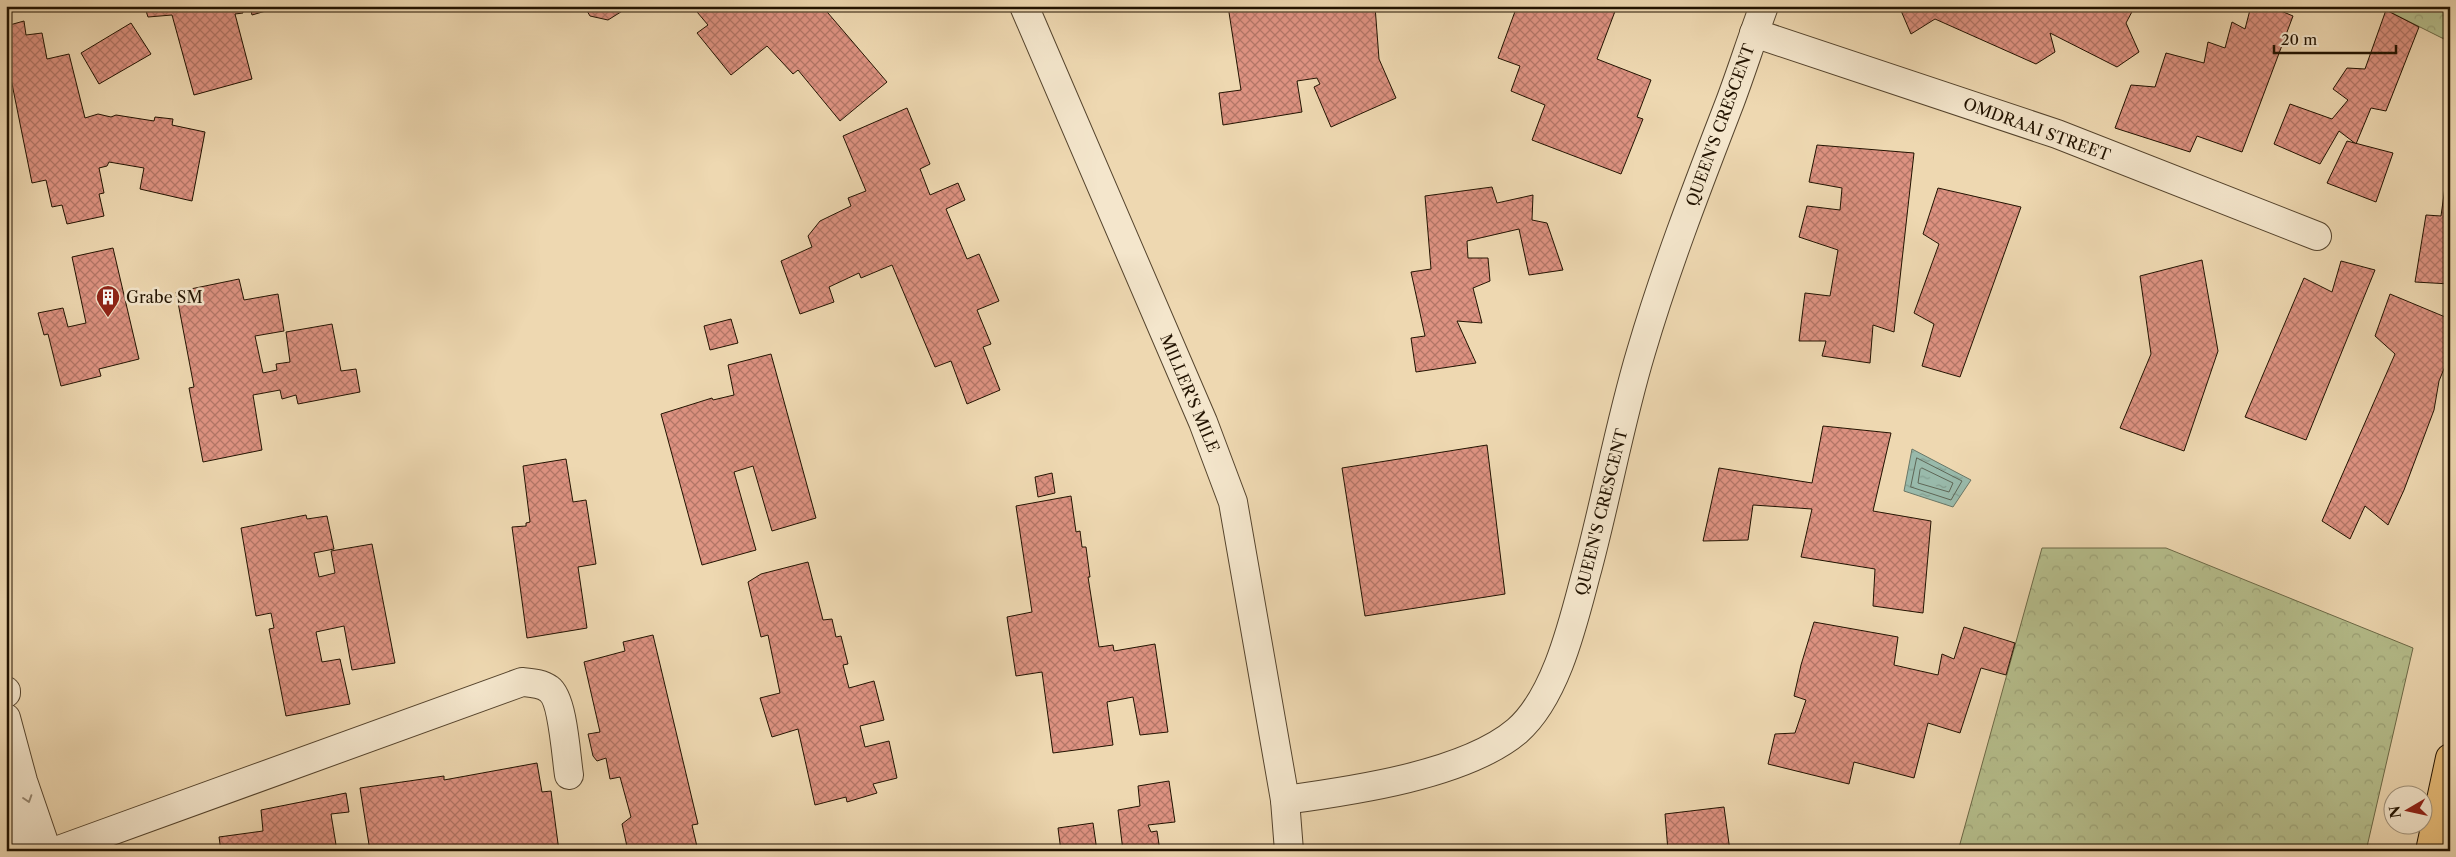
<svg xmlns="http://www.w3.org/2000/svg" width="2456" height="857" font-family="'Libre Caslon Text',serif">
	<defs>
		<pattern id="forest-crowns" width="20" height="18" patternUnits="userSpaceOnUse" patternTransform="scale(1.25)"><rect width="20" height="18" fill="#b6bf8d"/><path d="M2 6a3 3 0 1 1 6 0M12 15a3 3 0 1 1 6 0" fill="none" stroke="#9ca378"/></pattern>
		<pattern id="water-ripples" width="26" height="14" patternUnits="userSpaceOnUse" patternTransform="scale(1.25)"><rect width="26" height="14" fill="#99baab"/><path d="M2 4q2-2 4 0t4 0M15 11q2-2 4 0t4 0" fill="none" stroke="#849f91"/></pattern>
		<pattern id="building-cross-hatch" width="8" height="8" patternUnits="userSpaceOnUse" patternTransform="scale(1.25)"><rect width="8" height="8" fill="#dd9281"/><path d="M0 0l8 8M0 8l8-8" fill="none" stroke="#b37667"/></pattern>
	</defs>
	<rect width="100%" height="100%" fill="#eed8b1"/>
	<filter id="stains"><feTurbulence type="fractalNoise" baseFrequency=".004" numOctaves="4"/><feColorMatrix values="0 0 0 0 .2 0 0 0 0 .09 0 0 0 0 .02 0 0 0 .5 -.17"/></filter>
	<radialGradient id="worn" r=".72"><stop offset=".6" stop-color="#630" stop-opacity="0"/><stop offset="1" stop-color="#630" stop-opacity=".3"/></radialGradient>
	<!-- forest -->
	<g fill="url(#forest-crowns)" stroke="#6c6947">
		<path d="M 2378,6 L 2450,6 L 2450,42 Z"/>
		<path d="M 2042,548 L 2166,548 L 2413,648 L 2366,851 L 1958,851 Z"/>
	</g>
	<!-- water -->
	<path fill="url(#water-ripples)" stroke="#697767" d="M 1912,449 L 1971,480 L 1953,507 L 1904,491 Z"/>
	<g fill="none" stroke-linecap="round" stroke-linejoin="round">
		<!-- shore -->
		<g stroke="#5e6656" stroke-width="1">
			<path d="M 1917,458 L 1962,481 L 1951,500 L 1911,487 Z"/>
			<path d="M 1922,468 L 1953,483 L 1949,492 L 1918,483 L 1920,470 Z"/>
		</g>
	</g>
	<!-- building -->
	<g fill="url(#building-cross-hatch)" stroke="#221301">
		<path d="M 155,6 L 241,6 L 243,13 L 235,14 L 252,79 L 194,95 L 172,15 L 148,17 L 146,11 Z"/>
		<path d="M 250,6 L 283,6 L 252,15 Z"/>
		<path d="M 584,6 L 625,6 L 624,10 L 608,20 L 590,16 Z"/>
		<path d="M 692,6 L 808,6 L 809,8 L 822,6 L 887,82 L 840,121 L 798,70 L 793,74 L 767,46 L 731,75 L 697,33 L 708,25 Z"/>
		<path d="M 1228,6 L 1375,6 L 1379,59 L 1396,98 L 1331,127 L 1314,87 L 1320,84 L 1317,78 L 1297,81 L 1302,112 L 1223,125 L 1219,93 L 1241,90 Z"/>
		<path d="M 1517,6 L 1617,6 L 1597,59 L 1651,80 L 1637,117 L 1643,119 L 1621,174 L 1532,140 L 1545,105 L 1511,91 L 1520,66 L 1498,58 Z"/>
		<path d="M 1899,6 L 2135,6 L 2126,23 L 2139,52 L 2117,67 L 2050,33 L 2055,52 L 2036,64 L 1935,19 L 1911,34 Z"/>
		<path d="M 2251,6 L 2269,6 L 2293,16 L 2242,152 L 2197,136 L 2190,152 L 2115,128 L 2131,85 L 2155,87 L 2166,53 L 2204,63 L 2208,42 L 2225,48 L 2232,22 L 2245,29 Z"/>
		<path d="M 2386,10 L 2419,27 L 2386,111 L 2371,108 L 2356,144 L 2339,131 L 2320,164 L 2274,144 L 2290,104 L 2332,119 L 2348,100 L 2333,89 L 2347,68 L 2365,69 Z"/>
		<path d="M 24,21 L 26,35 L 42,33 L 47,59 L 69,54 L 85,118 L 98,114 L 111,117 L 116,115 L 154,121 L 155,117 L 173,119 L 172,125 L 205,132 L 192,201 L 140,189 L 144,168 L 109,162 L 107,166 L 99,168 L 104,193 L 99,194 L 104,216 L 67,224 L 62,205 L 52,207 L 46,180 L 32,183 L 9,69 L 6,70 L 6,26 Z"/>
		<path d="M 131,23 L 151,54 L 99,84 L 81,53 Z"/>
		<path d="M 907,108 L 930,164 L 920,169 L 930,195 L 958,183 L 965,200 L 946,209 L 967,259 L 979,254 L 999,301 L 977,310 L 991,344 L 983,347 L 1000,390 L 967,404 L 951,361 L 935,367 L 892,265 L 861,278 L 859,273 L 829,287 L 834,302 L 800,314 L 781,261 L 812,247 L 808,236 L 820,221 L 851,206 L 848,198 L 866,191 L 843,136 Z"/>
		<path d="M 2347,141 L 2393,153 L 2376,202 L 2327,183 Z"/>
		<path d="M 1817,145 L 1914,153 L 1894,332 L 1873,325 L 1870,363 L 1822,356 L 1826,341 L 1799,341 L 1805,293 L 1830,296 L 1838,250 L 1799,237 L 1807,206 L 1840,210 L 1842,188 L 1809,182 Z"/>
		<path d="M 2450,151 L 2450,284 L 2415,282 L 2426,215 L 2441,216 Z"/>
		<path d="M 1492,187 L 1497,203 L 1533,195 L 1532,220 L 1547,223 L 1563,270 L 1529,275 L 1519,229 L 1467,241 L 1468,258 L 1488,258 L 1490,281 L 1473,288 L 1482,323 L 1457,321 L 1476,363 L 1416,372 L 1411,338 L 1425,336 L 1411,272 L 1431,269 L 1425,196 Z"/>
		<path d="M 1938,188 L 2021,207 L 1960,377 L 1922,366 L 1934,324 L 1914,313 L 1939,244 L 1923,234 Z"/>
		<path d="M 113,248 L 139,359 L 99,369 L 101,376 L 61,386 L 48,334 L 44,335 L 38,313 L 63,308 L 68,327 L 86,323 L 72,257 Z"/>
		<path d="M 2202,260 L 2218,351 L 2184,451 L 2120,428 L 2151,354 L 2140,276 Z"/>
		<path d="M 2341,261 L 2375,270 L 2306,440 L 2245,417 L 2304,278 L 2332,292 Z"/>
		<path d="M 239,279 L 244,300 L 278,294 L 284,331 L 255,336 L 263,373 L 277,370 L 276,364 L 290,362 L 286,332 L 332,324 L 341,371 L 356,369 L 360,392 L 298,404 L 296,395 L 282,399 L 280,390 L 253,395 L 262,450 L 203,462 L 189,388 L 194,387 L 176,292 Z"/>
		<path d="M 2390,294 L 2450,319 L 2450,354 L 2439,381 L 2434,410 L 2404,490 L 2388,525 L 2365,506 L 2350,539 L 2322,521 L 2395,354 L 2375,336 Z"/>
		<path d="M 731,319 L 738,343 L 710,350 L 704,326 Z"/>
		<path d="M 771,354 L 816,518 L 772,531 L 753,466 L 734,472 L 756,550 L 702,565 L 661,414 L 712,398 L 713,400 L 734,395 L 728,365 Z"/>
		<path d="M 1823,426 L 1891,433 L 1873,511 L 1931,521 L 1923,613 L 1873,606 L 1875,569 L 1801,557 L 1812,509 L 1753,505 L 1748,540 L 1703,541 L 1719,468 L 1812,483 Z"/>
		<path d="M 1487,445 L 1505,594 L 1365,616 L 1342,468 Z"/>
		<path d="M 566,459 L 573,502 L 586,500 L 596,564 L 578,567 L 587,628 L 527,638 L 512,527 L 526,526 L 526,523 L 530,522 L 523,466 Z"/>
		<path d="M 1052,473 L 1055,493 L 1038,497 L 1035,477 Z"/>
		<path d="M 1071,496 L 1076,532 L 1080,531 L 1082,547 L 1086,547 L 1090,577 L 1088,577 L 1099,647 L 1113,645 L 1114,651 L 1155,644 L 1168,732 L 1140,735 L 1133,697 L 1107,702 L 1113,745 L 1053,753 L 1042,672 L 1016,676 L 1007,617 L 1032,612 L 1016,506 Z"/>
		<path d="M 306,515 L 307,519 L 327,516 L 334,549 L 314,553 L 319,577 L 335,573 L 331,551 L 372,544 L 395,663 L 352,670 L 344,626 L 316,632 L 322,662 L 340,659 L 350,704 L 286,716 L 269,629 L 274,628 L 271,613 L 256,616 L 241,528 Z"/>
		<path d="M 808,562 L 823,620 L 832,619 L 836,637 L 841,636 L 848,664 L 843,665 L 849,688 L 874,681 L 884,720 L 860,726 L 865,747 L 889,741 L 897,778 L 873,784 L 877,793 L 847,802 L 846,797 L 815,805 L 798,729 L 772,737 L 760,698 L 780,693 L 768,635 L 761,637 L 748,582 L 761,574 Z"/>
		<path d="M 1814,622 L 1898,637 L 1894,665 L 1938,675 L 1942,654 L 1954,659 L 1964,627 L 2015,643 L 2006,675 L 1981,668 L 1960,733 L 1928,723 L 1914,778 L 1854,762 L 1849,784 L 1768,764 L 1775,734 L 1795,733 L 1806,700 L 1794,696 L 1801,665 Z"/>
		<path d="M 653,635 L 698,824 L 692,825 L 698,851 L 628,851 L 622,824 L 631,817 L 620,777 L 610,779 L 606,758 L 597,761 L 593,756 L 588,734 L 600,732 L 584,662 L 625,651 L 623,642 Z"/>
		<path d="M 537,763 L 542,792 L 551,791 L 559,851 L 370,851 L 360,788 L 444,776 L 444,780 Z"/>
		<path d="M 1169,781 L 1175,822 L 1148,825 L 1151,832 L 1157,831 L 1160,851 L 1123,851 L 1118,810 L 1140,806 L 1138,786 Z"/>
		<path d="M 346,793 L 349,812 L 331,814 L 337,851 L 221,851 L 219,837 L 263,831 L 261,810 Z"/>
		<path d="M 1724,807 L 1730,851 L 1668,851 L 1665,814 Z"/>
		<path d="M 1093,823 L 1097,851 L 1061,851 L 1058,828 Z"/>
	</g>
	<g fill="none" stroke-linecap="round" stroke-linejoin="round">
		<!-- street casing -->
		<g stroke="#55442d" stroke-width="30">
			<g id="street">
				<path d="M 1024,6 L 1203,422 L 1233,502 L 1285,800 L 1289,851"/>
				<path d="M 1754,33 L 2057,134 L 2317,236"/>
				<path d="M 6,691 L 6,693"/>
				<path d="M 6,718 L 23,781 L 47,851"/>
				<path d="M 1285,800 C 1351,791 1465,775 1517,731 C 1556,697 1573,623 1586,574 C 1606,501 1619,425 1641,352 C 1666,267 1698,185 1730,102 C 1742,70 1752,38 1764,6"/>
				<path d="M 6,802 L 24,851"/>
				<path d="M 56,851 L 522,682 C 531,683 541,683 549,689 C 563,699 566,756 569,775"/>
			</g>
		</g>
		<!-- primary casing -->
		<g stroke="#221301" stroke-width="30">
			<path id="primary" d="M 2430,851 L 2450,758"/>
		</g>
		<!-- street -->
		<use href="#street" stroke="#f4e6cc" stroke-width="28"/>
		<!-- primary -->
		<use href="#primary" stroke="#e7bc78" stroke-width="28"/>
	</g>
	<!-- one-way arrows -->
	<defs><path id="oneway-chevron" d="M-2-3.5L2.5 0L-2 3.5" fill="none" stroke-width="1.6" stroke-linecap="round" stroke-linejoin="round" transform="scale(1.25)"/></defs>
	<use stroke="#968771" href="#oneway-chevron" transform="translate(28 799) rotate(72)"/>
	<!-- icons -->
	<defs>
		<g id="building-pin" transform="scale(1.25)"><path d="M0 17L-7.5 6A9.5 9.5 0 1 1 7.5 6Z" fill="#8f2418" stroke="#f4e6cc"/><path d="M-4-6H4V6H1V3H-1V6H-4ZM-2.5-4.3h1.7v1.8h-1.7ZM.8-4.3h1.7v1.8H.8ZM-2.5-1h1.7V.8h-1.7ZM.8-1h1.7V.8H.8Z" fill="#fff"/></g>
	</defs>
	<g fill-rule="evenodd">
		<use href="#building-pin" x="108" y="297"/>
	</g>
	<g text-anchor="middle" stroke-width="5" stroke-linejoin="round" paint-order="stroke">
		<!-- street labels -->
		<g font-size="16" fill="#221301" stroke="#f4e6cc">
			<text transform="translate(1720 125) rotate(-70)" y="6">QUEEN'S CRESCENT</text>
			<text transform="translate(2037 129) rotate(20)" y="6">OMDRAAI STREET</text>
			<text transform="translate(1190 393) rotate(67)" y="6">MILLER'S MILE</text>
			<text transform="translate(1601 512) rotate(-76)" y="6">QUEEN'S CRESCENT</text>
		</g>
		<!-- poi labels -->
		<g font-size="16" fill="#221301" stroke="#f4e6cc" text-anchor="start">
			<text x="126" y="303">Grabe SM</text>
		</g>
	</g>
	<!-- margin -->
	<rect width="2456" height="857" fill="none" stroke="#eed8b1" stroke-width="25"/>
	<rect x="8" y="8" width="2441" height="842" fill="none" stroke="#221301" stroke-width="2.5"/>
	<rect x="12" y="12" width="2431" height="832" fill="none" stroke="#221301"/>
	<!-- north arrow -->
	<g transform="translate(2408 810) rotate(261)"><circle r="24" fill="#f4e6cc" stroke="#a0927b"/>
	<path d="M0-4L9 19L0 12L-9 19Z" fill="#8f2418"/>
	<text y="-8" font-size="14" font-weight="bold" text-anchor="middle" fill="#221301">N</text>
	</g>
	<!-- scale -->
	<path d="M2274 45v8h122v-8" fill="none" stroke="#221301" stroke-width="2.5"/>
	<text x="2281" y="45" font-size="15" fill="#221301" stroke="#f4e6cc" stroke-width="4" paint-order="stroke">20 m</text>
	<rect width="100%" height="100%" filter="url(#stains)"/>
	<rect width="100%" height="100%" fill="url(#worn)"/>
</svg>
